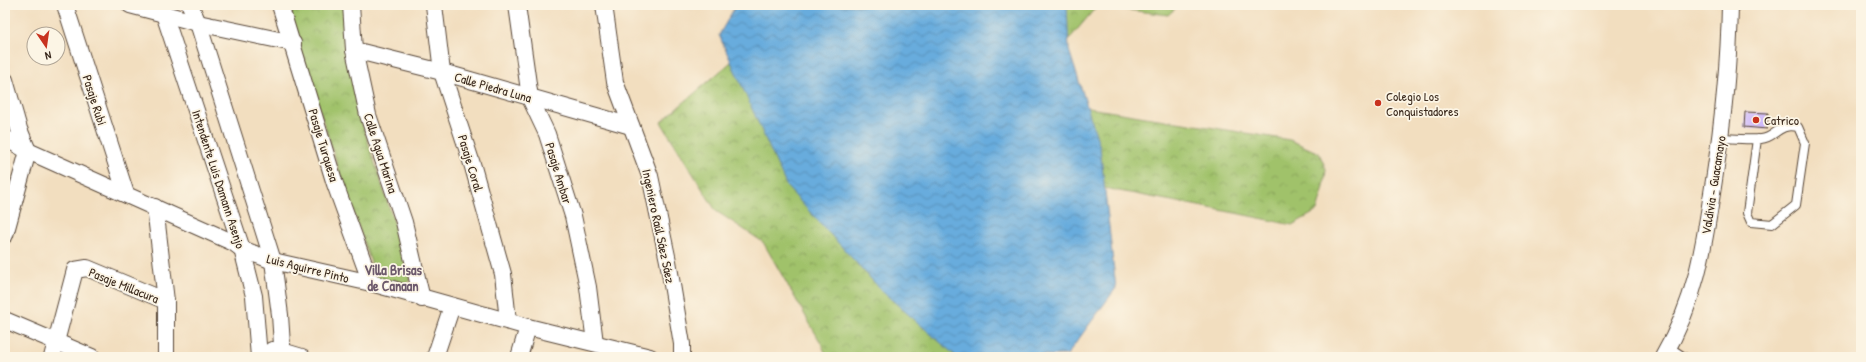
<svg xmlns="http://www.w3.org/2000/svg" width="1866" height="362" font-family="'Patrick Hand',sans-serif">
	<defs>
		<pattern id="park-crowns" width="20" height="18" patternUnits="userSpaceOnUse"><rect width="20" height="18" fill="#a0c26b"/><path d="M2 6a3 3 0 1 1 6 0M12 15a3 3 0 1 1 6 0" fill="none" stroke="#849e57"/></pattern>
		<pattern id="water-waves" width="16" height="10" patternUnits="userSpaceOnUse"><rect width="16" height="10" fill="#68acdd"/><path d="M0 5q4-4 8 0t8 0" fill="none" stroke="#578cb3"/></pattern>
	</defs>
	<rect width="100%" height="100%" fill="#fcf5e5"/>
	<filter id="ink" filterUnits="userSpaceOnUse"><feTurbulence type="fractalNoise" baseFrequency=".025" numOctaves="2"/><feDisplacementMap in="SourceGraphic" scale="8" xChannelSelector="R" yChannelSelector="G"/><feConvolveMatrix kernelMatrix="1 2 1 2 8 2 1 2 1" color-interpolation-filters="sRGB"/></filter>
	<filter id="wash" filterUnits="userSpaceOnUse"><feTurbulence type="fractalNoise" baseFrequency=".012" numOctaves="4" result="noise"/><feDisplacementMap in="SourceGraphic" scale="16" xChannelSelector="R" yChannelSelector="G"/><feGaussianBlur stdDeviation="0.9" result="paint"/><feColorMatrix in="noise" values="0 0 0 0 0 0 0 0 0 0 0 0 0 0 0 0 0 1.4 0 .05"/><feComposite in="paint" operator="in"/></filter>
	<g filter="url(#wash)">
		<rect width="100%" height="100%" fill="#f2debf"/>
		<!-- park -->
		<g fill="url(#park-crowns)" stroke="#6e7644">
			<path d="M 286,5 L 345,5 L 347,49 L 360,117 L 395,225 L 410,280 L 403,286 L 381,281 L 375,274 L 342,180 Z"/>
			<path d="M 752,5 L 1179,5 L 1168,15 L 1097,6 L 1071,37 L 1058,58 L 1045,101 L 1290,140 L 1319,153 L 1326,169 L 1324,187 L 1317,211 L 1292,225 C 1216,208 1140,196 1065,180 L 959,324 L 954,357 L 827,357 L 821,343 L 763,242 L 716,211 L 661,122 L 745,50 Z"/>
		</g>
		<!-- water -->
		<path fill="url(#water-waves)" stroke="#526b7e" d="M 736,5 L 1067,5 L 1069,50 L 1100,147 L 1116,288 L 1067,355 L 957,357 L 884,293 L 787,187 L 719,35 Z"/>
		<g id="blocks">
			<!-- building -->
			<path fill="#c9b2fe" d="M 1745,112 L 1768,113 L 1767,129 L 1744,127 Z"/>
		</g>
	</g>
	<g filter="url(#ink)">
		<use href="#blocks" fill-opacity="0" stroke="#564536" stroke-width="1"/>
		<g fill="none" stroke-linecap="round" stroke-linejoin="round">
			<!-- service casing -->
			<g stroke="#564536" stroke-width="10">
				<g id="service">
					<path d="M 1720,138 C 1734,138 1748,140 1761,139 C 1776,138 1777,123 1798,127 L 1805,143 L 1796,205 L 1772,224 L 1751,222 L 1747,213 L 1757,139"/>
					<path d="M 1669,347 L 1684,357"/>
				</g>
			</g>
			<!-- minor casing -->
			<g stroke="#564536" stroke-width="18">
				<g id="minor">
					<path d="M 65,5 L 126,194"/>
					<path d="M 130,5 L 198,23 L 293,43"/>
					<path d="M 161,5 L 242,249 L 254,296 L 259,357"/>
					<path d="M 190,5 L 198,23 L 273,261 L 280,315 L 282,345 L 280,357"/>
					<path d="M 280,5 L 335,184 L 371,283"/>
					<path d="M 351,5 L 354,50 L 368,115 L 404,222 L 422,299"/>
					<path d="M 434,5 L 442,72 L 473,167 L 503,274 L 508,321"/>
					<path d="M 517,5 L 530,98 L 547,134 L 573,216 L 588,287 L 595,343"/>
					<path d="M 604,5 L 615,82 L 650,176 L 668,261 L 682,344 L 682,357"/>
					<path d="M 354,50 L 442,72 L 631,126"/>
					<path d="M 5,80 L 19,129 L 28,151 L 5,235"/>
					<path d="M 5,138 L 28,151 L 234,243 L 242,249 L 273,261 L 371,283 L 528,327 L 650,357"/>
					<path d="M 155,207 L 166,301 L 166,357"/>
					<path d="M 5,320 L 92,357"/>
					<path d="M 272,350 L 282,351 L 302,357"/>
					<path d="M 52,357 L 75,270 L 87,268 L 166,301"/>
					<path d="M 435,357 L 452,306"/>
					<path d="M 519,357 L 528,327"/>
					<path d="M 1663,357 C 1697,299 1704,246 1714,180 C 1723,122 1729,64 1730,5"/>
				</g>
			</g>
			<!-- service -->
			<use href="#service" stroke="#fff" stroke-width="8"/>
			<!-- minor -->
			<use href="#minor" stroke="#fff" stroke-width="16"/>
		</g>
	</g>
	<!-- markers -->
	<g fill="#c8321e" stroke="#fcf5e5" stroke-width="1.5">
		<circle cx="1378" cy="103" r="4"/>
		<circle cx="1756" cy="120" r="4"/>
	</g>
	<g text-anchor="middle" stroke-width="3.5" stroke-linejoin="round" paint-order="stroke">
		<!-- street labels -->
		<g font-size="13" fill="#3b2a1e" stroke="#fcf5e5">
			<text transform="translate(493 87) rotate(16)" y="5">Calle Piedra Luna</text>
			<text transform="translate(95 100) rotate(72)" y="5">Pasaje Rubi</text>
			<text transform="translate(324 145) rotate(73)" y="5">Pasaje Turquesa</text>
			<text transform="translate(381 153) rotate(72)" y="5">Calle Agua Marina</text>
			<text transform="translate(471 163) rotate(73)" y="5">Pasaje Coral</text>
			<text transform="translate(559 173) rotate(73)" y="5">Pasaje Ambar</text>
			<text transform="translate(219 179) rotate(72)" y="5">Intendente Luis Damann Asenjo</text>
			<text transform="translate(1713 185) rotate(-81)" y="5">Valdivia - Guacamayo</text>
			<text transform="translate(659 226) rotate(78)" y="5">Ingeniero Raúl Sáez Sáez</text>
			<text transform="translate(308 268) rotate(14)" y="5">Luis Aguirre Pinto</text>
			<text transform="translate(124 285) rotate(22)" y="5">Pasaje Millacura</text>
		</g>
		<!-- poi labels -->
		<g font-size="13" fill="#3b2a1e" stroke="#fcf5e5" text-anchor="start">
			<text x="1386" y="101">Colegio Los<tspan x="1386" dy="15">Conquistadores</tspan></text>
			<text x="1764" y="125">Catrico</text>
		</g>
		<!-- neighbourhood labels -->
		<g font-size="14" font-weight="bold" fill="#6d5a6c" stroke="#fcf5e5">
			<text x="393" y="275">Villa Brisas<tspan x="393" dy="16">de Canaan</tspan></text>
		</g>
	</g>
	<!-- margin -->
	<rect width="1866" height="362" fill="none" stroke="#fcf5e5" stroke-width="20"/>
	<!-- north arrow -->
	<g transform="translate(46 46) rotate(167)"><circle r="19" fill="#fcf5e5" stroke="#afa495"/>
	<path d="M0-3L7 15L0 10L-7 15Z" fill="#c8321e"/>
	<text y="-6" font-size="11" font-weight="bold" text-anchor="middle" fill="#3b2a1e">N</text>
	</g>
</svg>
